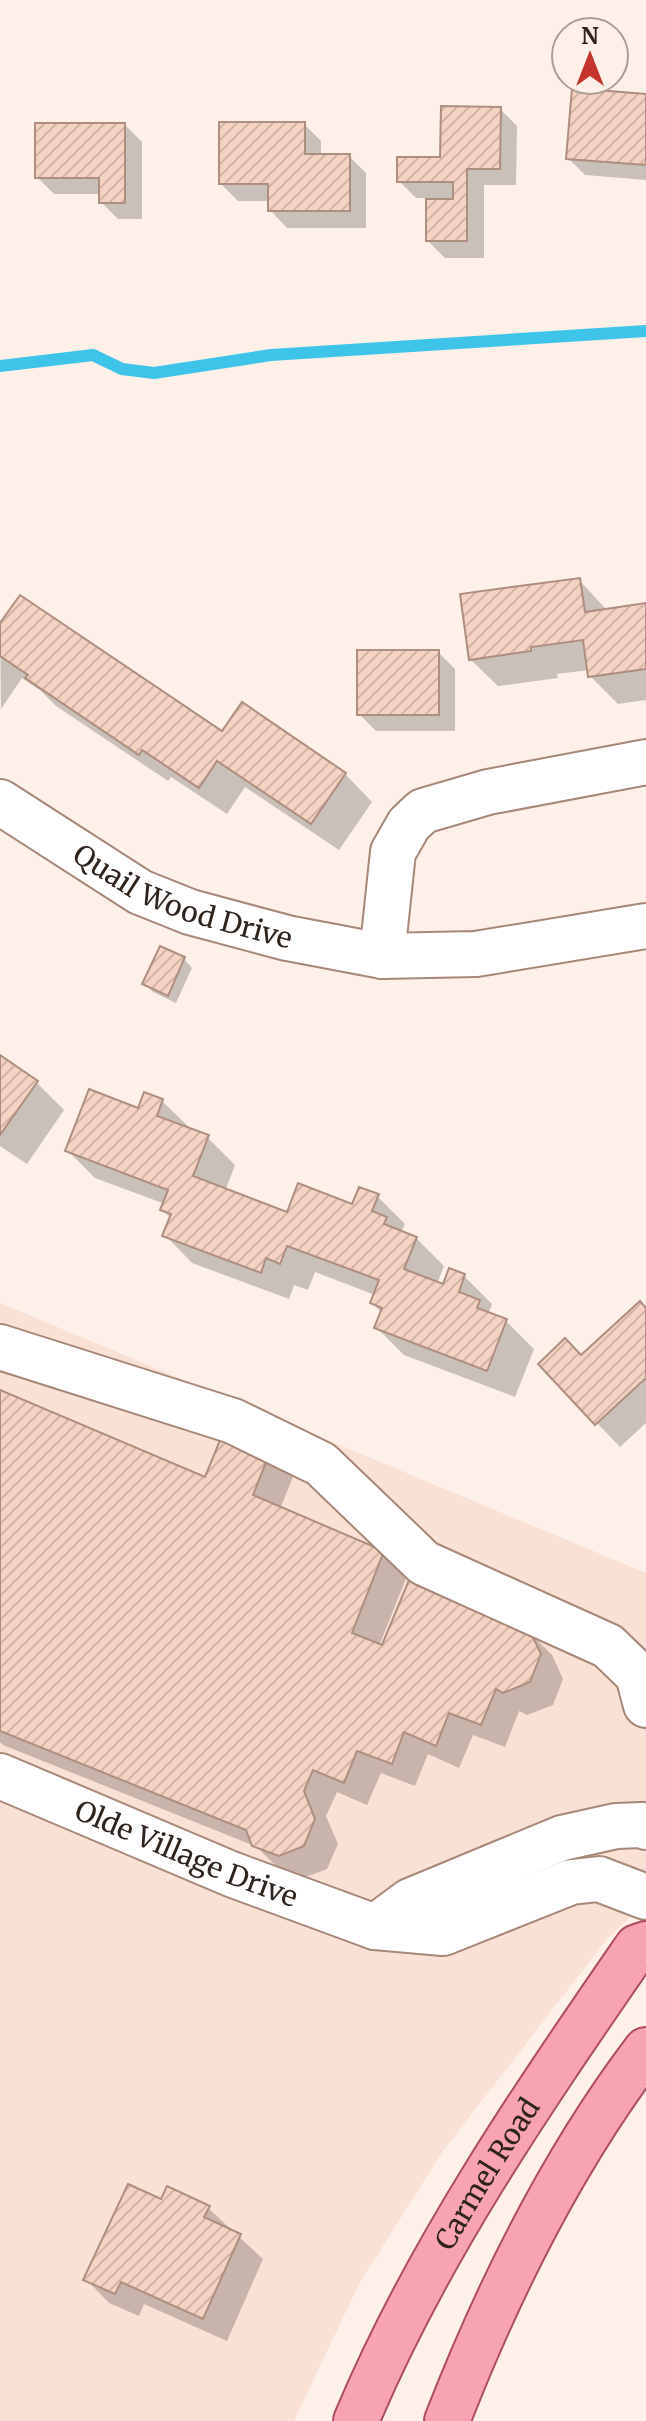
<svg xmlns="http://www.w3.org/2000/svg" width="646" height="2421" font-family="Merriweather,serif">
	<defs>
		<pattern id="building-hatch" width="6" height="6" patternUnits="userSpaceOnUse" patternTransform="scale(2)"><rect width="6" height="6" fill="#f5d3c3"/><path d="M-1 1l2-2M0 6l6-6M5 7l2-2" fill="none" stroke="#d2b5a7"/></pattern>
	</defs>
	<rect width="100%" height="100%" fill="#fdf0e9"/>
	<!-- built -->
	<path fill="#fae1d5" d="M 0,1303 L 646,1573 L 646,1903 L 607,1939 L 443,2151 L 359,2284 L 294,2421 L 0,2421 Z"/>
	<!-- shadow -->
	<g fill="#0003">
		<path d="M 646,96 L 646,180 L 585,175 L 568,158 Z"/>
		<path d="M 500,109 L 517,126 L 516,185 L 484,185 L 484,258 L 445,258 L 428,241 L 428,198 L 416,198 L 399,181 L 442,159 Z"/>
		<path d="M 304,124 L 321,141 L 321,156 L 349,156 L 366,173 L 366,228 L 287,228 L 270,210 L 270,201 L 238,201 L 221,184 Z"/>
		<path d="M 125,125 L 142,142 L 142,219 L 118,219 L 101,202 L 101,194 L 54,194 L 37,177 Z"/>
		<path d="M 579,580 L 607,610 L 646,605 L 646,700 L 618,704 L 590,676 L 589,670 L 557,674 L 558,678 L 498,686 L 470,659 Z"/>
		<path d="M 0,626 L 222,734 L 345,774 L 372,802 L 339,850 L 245,787 L 227,814 L 171,777 L 168,781 L 56,706 L 41,691 L 22,678 L 1,709 Z"/>
		<path d="M 438,652 L 455,669 L 455,731 L 376,731 L 359,714 Z"/>
		<path d="M 184,959 L 192,968 L 176,1003 L 153,992 L 145,984 Z"/>
		<path d="M 0,1057 L 36,1082 L 64,1110 L 27,1164 L 0,1146 Z"/>
		<path d="M 162,1101 L 190,1128 L 207,1137 L 235,1165 L 225,1191 L 288,1215 L 353,1206 L 377,1196 L 405,1224 L 401,1233 L 416,1238 L 444,1266 L 437,1284 L 444,1287 L 464,1276 L 492,1304 L 489,1312 L 493,1316 L 506,1321 L 534,1349 L 515,1397 L 404,1355 L 377,1328 L 382,1313 L 372,1303 L 375,1295 L 315,1272 L 308,1290 L 294,1285 L 289,1299 L 192,1263 L 165,1235 L 171,1218 L 162,1210 L 165,1204 L 95,1178 L 67,1150 L 139,1110 Z"/>
		<path d="M 646,1311 L 646,1423 L 620,1447 L 541,1364 L 582,1357 Z"/>
		<path d="M 0,1392 L 206,1479 L 226,1431 L 295,1472 L 280,1509 L 383,1553 L 407,1576 L 379,1646 L 528,1631 L 552,1655 L 563,1679 L 553,1705 L 527,1715 L 519,1711 L 505,1747 L 473,1735 L 459,1768 L 428,1754 L 415,1786 L 381,1773 L 367,1805 L 337,1792 L 326,1816 L 338,1844 L 327,1869 L 303,1878 L 278,1868 L 257,1847 L 3,1745 L 0,1742 Z"/>
		<path d="M 162,2202 L 208,2208 L 263,2259 L 227,2341 L 144,2304 L 139,2316 L 109,2303 L 86,2279 Z"/>
	</g>
	<g fill="none" stroke-linecap="round" stroke-linejoin="round">
		<!-- stream -->
		<path stroke="#3ec3e9" stroke-width="12" d="M 0,366 L 93,355 L 122,369 L 154,373 L 271,355 L 646,331"/>
	</g>
	<!-- building -->
	<g fill="url(#building-hatch)" stroke="#ad8e7f" stroke-width="2">
		<path d="M 572,88 L 646,94 L 646,165 L 566,159 Z"/>
		<path d="M 441,106 L 501,107 L 500,169 L 467,169 L 467,241 L 426,241 L 426,199 L 453,199 L 453,182 L 397,182 L 397,157 L 440,157 Z"/>
		<path d="M 219,122 L 305,122 L 305,154 L 350,154 L 350,211 L 268,211 L 268,184 L 219,184 Z"/>
		<path d="M 35,123 L 125,123 L 125,203 L 99,203 L 99,178 L 35,178 Z"/>
		<path d="M 580,578 L 585,612 L 646,603 L 646,669 L 588,677 L 583,640 L 531,647 L 531,651 L 469,660 L 460,594 Z"/>
		<path d="M 20,595 L 222,731 L 242,702 L 346,773 L 311,824 L 217,761 L 199,788 L 142,750 L 139,755 L 25,678 L 28,675 L 0,656 L 0,623 Z"/>
		<rect x="357" y="650" width="82" height="65"/>
		<path d="M 160,946 L 185,957 L 168,996 L 142,984 Z"/>
		<path d="M 0,1055 L 38,1081 L 0,1135 Z"/>
		<path d="M 89,1089 L 138,1108 L 144,1092 L 163,1099 L 157,1116 L 209,1135 L 193,1176 L 287,1212 L 298,1183 L 352,1204 L 359,1187 L 379,1194 L 372,1211 L 387,1217 L 384,1224 L 417,1237 L 404,1269 L 443,1284 L 449,1268 L 465,1274 L 459,1292 L 480,1300 L 477,1308 L 507,1319 L 487,1371 L 374,1328 L 382,1308 L 370,1303 L 379,1280 L 287,1246 L 280,1264 L 266,1258 L 261,1273 L 162,1236 L 171,1214 L 160,1210 L 168,1190 L 65,1151 Z"/>
		<path d="M 640,1301 L 646,1308 L 646,1378 L 595,1425 L 538,1364 L 565,1338 L 581,1355 Z"/>
		<path d="M 0,1390 L 205,1477 L 225,1428 L 272,1447 L 253,1495 L 384,1551 L 352,1633 L 382,1645 L 409,1580 L 529,1629 L 541,1654 L 530,1682 L 503,1693 L 496,1689 L 481,1725 L 449,1713 L 436,1746 L 404,1732 L 392,1764 L 357,1751 L 344,1783 L 313,1770 L 304,1791 L 315,1819 L 304,1846 L 279,1856 L 252,1846 L 246,1830 L 0,1731 Z"/>
		<path d="M 128,2184 L 161,2199 L 167,2186 L 210,2206 L 204,2217 L 241,2234 L 203,2319 L 121,2282 L 115,2294 L 83,2280 Z"/>
	</g>
	<g fill="none" stroke-linecap="round" stroke-linejoin="round">
		<!-- minor casing -->
		<g stroke="#a68778" stroke-width="48">
			<g id="minor">
				<path id="s1" d="M 0,802 L 140,892 L 190,912 L 287,938 L 382,956 L 476,954 L 646,926"/>
				<path d="M 382,956 L 393,852 L 409,824 L 423,811 L 488,792 L 646,762"/>
				<path d="M 0,1347 L 233,1421 L 321,1464 L 424,1563 L 608,1646 L 638,1675 L 646,1705"/>
				<path id="s2" d="M 0,1776 L 231,1874 L 375,1927 L 443,1933 L 571,1882 L 599,1879 L 646,1897"/>
				<path d="M 375,1927 L 410,1901 L 562,1838 L 616,1826 L 642,1825 L 646,1827"/>
			</g>
		</g>
		<!-- major casing -->
		<g stroke="#af4e5b" stroke-width="48">
			<g id="major">
				<path id="s3" d="M 356,2421 C 427,2251 533,2098 637,1947 L 646,1944"/>
				<path d="M 447,2421 C 498,2290 561,2162 646,2050"/>
			</g>
		</g>
		<!-- minor -->
		<use href="#minor" stroke="#fff" stroke-width="44"/>
		<!-- major -->
		<use href="#major" stroke="#f8a3b0" stroke-width="44"/>
	</g>
	<g text-anchor="middle" stroke-width="6" stroke-linejoin="round" paint-order="stroke">
		<!-- street labels -->
		<g font-size="28" fill="#2f231d" stroke="#fdf0e9">
			<text dy="10" stroke="none"><textPath href="#s1" startOffset="208">Quail Wood Drive</textPath></text>
			<text dy="10" stroke="none"><textPath href="#s2" startOffset="202">Olde Village Drive</textPath></text>
			<text dy="10" stroke="none"><textPath href="#s3" startOffset="280">Carmel Road</textPath></text>
		</g>
	</g>
	<!-- north arrow -->
	<g transform="translate(590 56)"><circle r="38" fill="#fdf0e9" stroke="#ab9e97" stroke-width="2"/>
	<path d="M0-6L14 30L0 20L-14 30Z" fill="#c4362d"/>
	<text y="-12" font-size="22" font-weight="bold" text-anchor="middle" fill="#2f231d">N</text>
	</g>
</svg>
